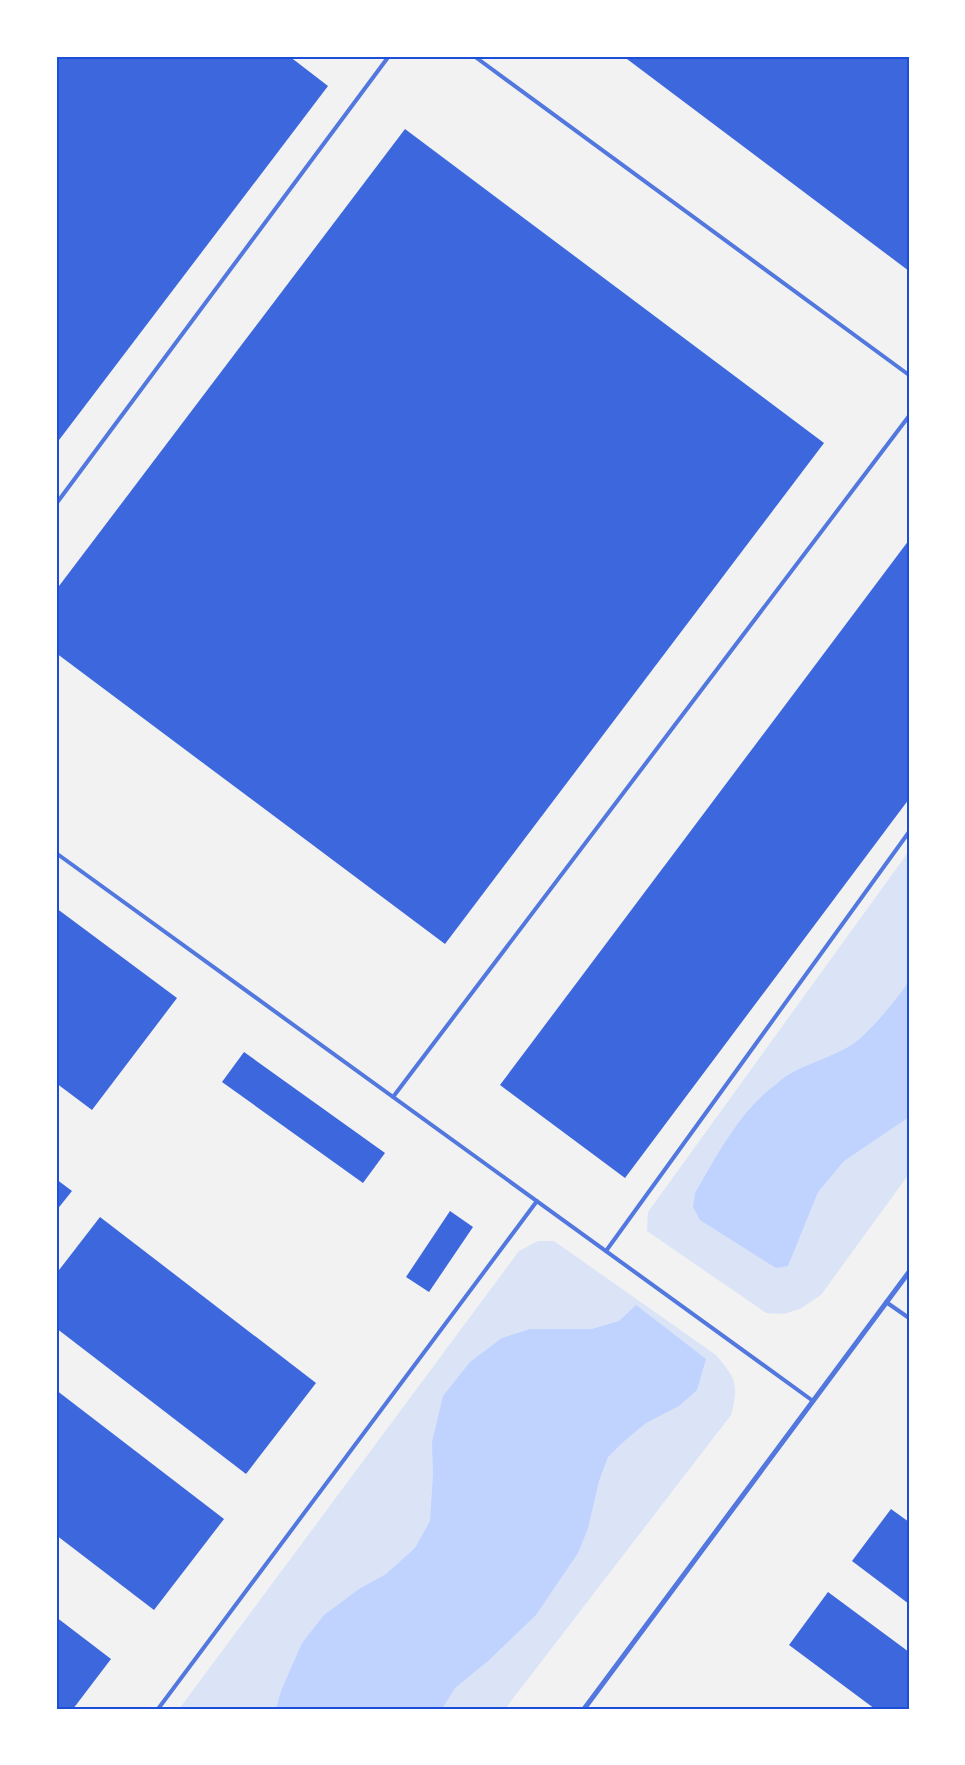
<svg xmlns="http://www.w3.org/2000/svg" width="965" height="1765" font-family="'PT Sans Narrow',sans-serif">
	<rect width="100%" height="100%" fill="#f2f2f2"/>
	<!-- green -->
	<g fill="#dbe4f7">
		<path d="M 909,851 L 909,1174 L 821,1295 L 800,1309 L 784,1314 L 766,1313 L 647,1231 L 648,1212 Z"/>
		<path d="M 538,1241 L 554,1241 L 716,1355 C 736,1379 739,1384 731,1415 L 505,1709 L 179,1709 L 519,1251 Z"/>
	</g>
	<!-- water -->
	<g fill="#bfd3fe">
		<path d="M 909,981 L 909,1117 L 844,1161 L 818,1192 L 788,1266 L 776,1268 L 700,1220 L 693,1207 L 695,1193 C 716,1157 737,1116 770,1089 C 778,1083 786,1075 795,1071 C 813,1062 833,1056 850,1046 C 867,1036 898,998 909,981 Z"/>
		<path d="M 636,1305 L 706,1359 L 697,1390 L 679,1406 L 646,1423 L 622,1443 L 608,1457 L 599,1481 L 588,1528 L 578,1553 L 536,1615 L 488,1661 L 455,1688 L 442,1709 L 276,1709 L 281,1691 L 302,1643 L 324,1615 L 359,1589 L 386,1574 L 415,1548 L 430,1521 L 433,1474 L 432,1442 L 443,1396 L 470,1362 L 502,1338 L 530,1329 L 592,1329 L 619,1321 Z"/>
	</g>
	<!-- building -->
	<g fill="#3d67dc">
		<path d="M 56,56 L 289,56 L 328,86 L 56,444 Z"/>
		<path d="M 623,56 L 909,56 L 909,271 Z"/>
		<path d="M 405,129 L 824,443 L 445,944 L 56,653 L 56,590 Z"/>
		<path d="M 909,540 L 909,799 L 625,1178 L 500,1085 Z"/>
		<path d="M 56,908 L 177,998 L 92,1110 L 56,1083 Z"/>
		<path d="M 244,1052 L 385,1153 L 363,1183 L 222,1082 Z"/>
		<path d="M 56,1179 L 72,1191 L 56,1211 Z"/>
		<path d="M 450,1211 L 473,1227 L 429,1292 L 406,1277 Z"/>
		<path d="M 100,1217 L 316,1383 L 246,1474 L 56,1328 L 56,1274 Z"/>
		<path d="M 56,1390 L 224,1519 L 154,1610 L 56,1535 Z"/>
		<path d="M 891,1509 L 909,1522 L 909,1604 L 852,1561 Z"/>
		<path d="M 828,1592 L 909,1652 L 909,1709 L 875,1709 L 789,1645 Z"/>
		<path d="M 56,1617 L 111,1659 L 73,1709 L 56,1709 Z"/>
	</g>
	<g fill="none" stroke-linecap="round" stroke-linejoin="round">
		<!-- service -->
		<g stroke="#5277de" stroke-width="4">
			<path d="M 474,56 L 909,375"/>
			<path d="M 56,504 L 389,56"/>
			<path d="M 56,853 L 813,1401"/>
			<path d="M 393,1097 L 909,416"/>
			<path d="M 606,1251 L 909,832"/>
			<path d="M 886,1302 L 909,1318"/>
			<path d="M 158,1709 L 537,1201"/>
		</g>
		<!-- minor -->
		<path stroke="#5277de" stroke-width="5" d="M 584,1709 L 909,1272"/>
	</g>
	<!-- border -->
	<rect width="965" height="1765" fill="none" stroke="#ffffff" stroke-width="115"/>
	<rect x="58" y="58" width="850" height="1650" fill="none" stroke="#1d4ed8" stroke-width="2"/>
</svg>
